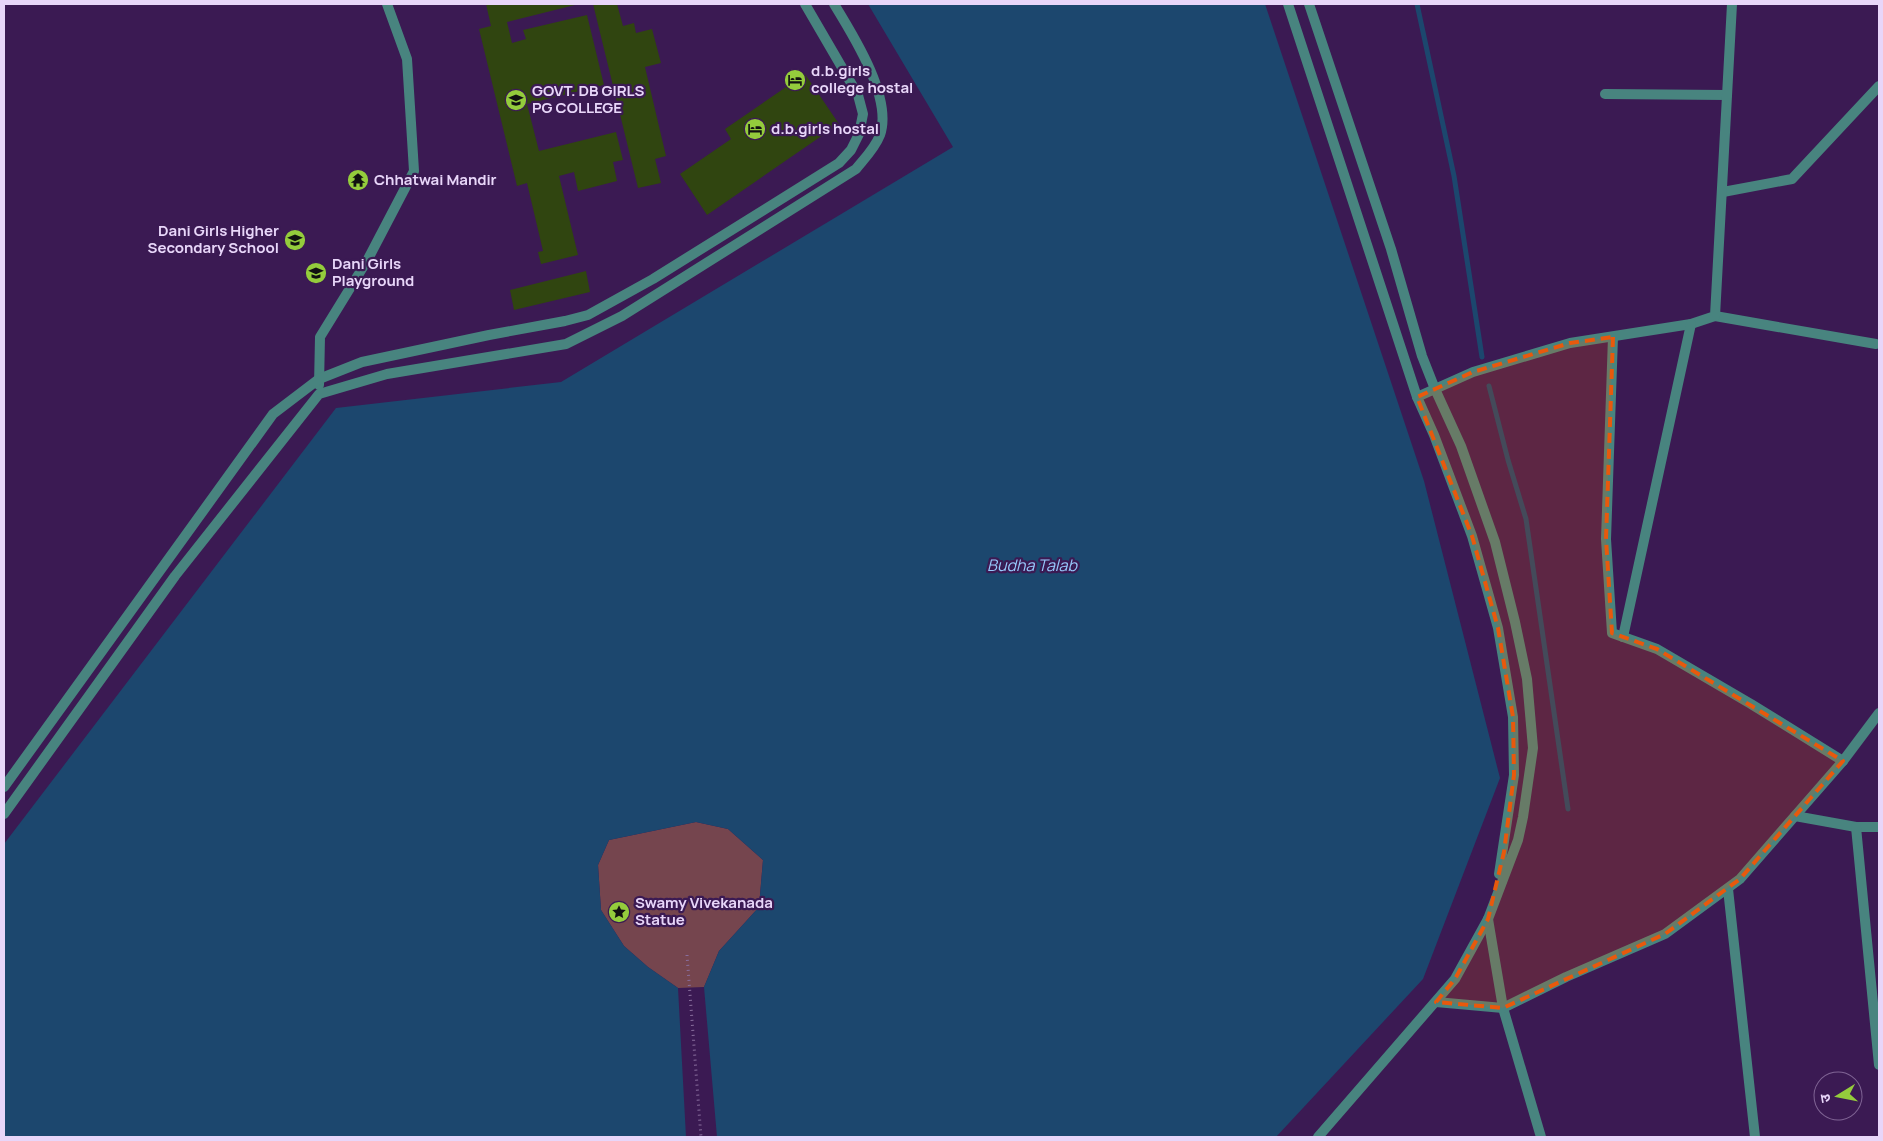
<svg xmlns="http://www.w3.org/2000/svg" width="1883" height="1141" font-family="Manrope,'Noto Sans Devanagari',sans-serif">
	<rect width="100%" height="100%" fill="#3b1a53"/>
	<!-- green -->
	<path fill="#75454e" d="M 696,822 L 728,829 L 763,860 L 759,907 L 719,951 L 704,987 L 678,988 L 648,967 L 624,946 L 601,910 L 598,865 L 609,840 Z"/>
	<!-- water -->
	<path fill="#1c476e" d="M 868,4 L 1265,4 L 1424,481 L 1500,778 L 1423,979 L 1276,1137 L 717,1137 L 704,987 L 719,951 L 759,907 L 763,860 L 728,829 L 696,822 L 609,840 L 598,865 L 601,910 L 624,946 L 648,967 L 678,988 L 686,1137 L 4,1137 L 4,844 L 336,408 L 561,382 L 953,147 Z"/>
	<g fill="none" stroke-linecap="round" stroke-linejoin="round">
		<!-- stream -->
		<g stroke="#1c476e" stroke-width="5">
			<path d="M 1417,4 L 1454,176 L 1482,357"/>
			<path d="M 1489,386 L 1508,460 L 1526,519 L 1568,809"/>
		</g>
	</g>
	<!-- building -->
	<g fill="#304510">
		<path d="M 486,4 L 579,4 L 507,22 L 512,43 L 526,39 L 523,30 L 587,15 L 604,85 L 527,104 L 539,151 L 616,132 L 623,160 L 613,162 L 617,181 L 578,191 L 574,172 L 559,176 L 578,255 L 541,264 L 538,252 L 543,251 L 527,183 L 517,186 L 479,29 L 491,26 Z"/>
		<path d="M 593,4 L 617,4 L 623,26 L 634,23 L 636,33 L 652,29 L 661,63 L 645,67 L 666,156 L 655,159 L 661,183 L 638,188 Z"/>
		<path d="M 805,74 L 839,124 L 707,215 L 680,174 L 731,139 L 725,129 Z"/>
		<path d="M 586,271 L 590,292 L 514,310 L 510,290 Z"/>
	</g>
	<g fill="none" stroke-linecap="round" stroke-linejoin="round">
		<!-- path -->
		<path stroke="#896e9d" stroke-width="3" stroke-dasharray="1 4" stroke-linecap="butt" d="M 687,955 L 701,1137"/>
		<!-- minor -->
		<g stroke="#48847f" stroke-width="10">
			<path d="M 1605,94 L 1727,95"/>
			<path d="M 1723,192 L 1792,179 L 1879,86"/>
			<path d="M 1715,316 L 1876,344"/>
			<path d="M 1613,337 L 1606,539 L 1612,633 L 1657,649 L 1751,704 L 1843,761"/>
			<path d="M 319,385 L 320,337 L 368,259 L 414,171 L 407,59 L 387,4"/>
			<path d="M 1417,397 L 1473,372 L 1570,343 L 1691,324 L 1715,316 L 1732,4"/>
			<path d="M 1623,637 L 1691,324"/>
			<path d="M 4,787 L 273,414 L 319,379 L 362,362 L 489,335 L 565,321 L 588,315 L 653,279 L 839,163 L 851,150 L 859,134 L 863,114 L 858,95 L 805,4"/>
			<path d="M 4,814 L 175,576 L 319,394 L 387,374 L 566,344 L 622,316 L 856,169 C 865,158 875,148 880,135 C 893,98 853,35 834,4"/>
			<path d="M 1795,816 L 1856,827 L 1879,827"/>
			<path d="M 1856,827 L 1879,1065"/>
			<path d="M 1728,889 L 1755,1137"/>
			<path d="M 1488,919 L 1503,1008 L 1541,1137"/>
			<path d="M 1436,1002 L 1503,1008 L 1566,977 L 1665,934 L 1740,879 L 1843,761 L 1879,713"/>
		</g>
		<!-- tertiary -->
		<g stroke="#48847f" stroke-width="10">
			<path d="M 1288,4 L 1417,397 L 1434,435 L 1472,536 L 1498,628 L 1513,717 L 1514,775 L 1499,874"/>
			<path d="M 1309,4 L 1391,249 L 1422,356 L 1435,389 L 1461,446 L 1495,542 L 1515,622 L 1527,679 L 1533,748 L 1523,817 L 1518,840 L 1488,919 L 1455,979 L 1318,1137"/>
		</g>
	</g>
	<!-- marked area -->
	<path fill="#e8590c" fill-opacity="0.2" stroke="#e8590c" stroke-width="4" stroke-dasharray="10 6" stroke-linejoin="round" d="M 1613,337 L 1606,539 L 1612,633 L 1657,649 L 1843,761 L 1740,879 L 1665,934 L 1503,1008 L 1436,1002 L 1455,979 L 1488,919 L 1504,852 L 1514,775 L 1513,717 L 1498,628 L 1472,536 L 1417,397 L 1473,372 L 1570,343 Z"/>
	<!-- icons -->
	<defs>
		<g id="hotel-disc" transform="scale(1.125)"><circle r="9.5" fill="#94cc3c" stroke="#3b1a53"/><path d="M-6-4.5h1.5V1H6V5H4.5V3h-9V5H-6ZM-4 0a1.8 1.8 0 1 1 3.6 0ZM.5 0V-2.5h3Q6-2.5 6 0Z" fill="#111"/></g>
		<g id="university-disc" transform="scale(1.125)"><circle r="9.5" fill="#94cc3c" stroke="#3b1a53"/><path d="M0-5L7-2L0 1L-7-2ZM-4 1L0 2.5L4 1V4Q0 6-4 4Z" fill="#111"/></g>
		<g id="temple-disc" transform="scale(1.125)"><circle r="9.5" fill="#94cc3c" stroke="#3b1a53"/><path d="M0-6L5-2H3V0L6.5 2.5H4V6H1.5V3h-3V6H-4V2.5H-6.5L-3 0V-2H-5Z" fill="#111"/></g>
		<g id="school-disc" transform="scale(1.125)"><circle r="9.5" fill="#94cc3c" stroke="#3b1a53"/><path d="M0-5L7-2L0 1L-7-2ZM-4 1L0 2.5L4 1V4Q0 6-4 4Z" fill="#111"/></g>
		<g id="sight-disc" transform="scale(1.125)"><circle r="9.5" fill="#94cc3c" stroke="#3b1a53"/><path d="M0-6L1.8-2.2L6-1.7L2.9 1.2L3.7 5.4L0 3.3L-3.7 5.4L-2.9 1.2L-6-1.7L-1.8-2.2Z" fill="#111"/></g>
	</defs>
	<g fill-rule="evenodd">
		<use href="#hotel-disc" x="795" y="80"/>
		<use href="#university-disc" x="516" y="100"/>
		<use href="#hotel-disc" x="755" y="129"/>
		<use href="#temple-disc" x="358" y="180"/>
		<use href="#school-disc" x="295" y="240"/>
		<use href="#university-disc" x="316" y="273"/>
		<use href="#sight-disc" x="619" y="912"/>
	</g>
	<g text-anchor="middle" stroke-width="4.5" stroke-linejoin="round" paint-order="stroke">
		<!-- poi labels -->
		<g font-size="15" font-weight="bold" fill="#e8d6f9" stroke="#3b1a53" text-anchor="start">
			<text x="811" y="76">d.b.girls<tspan x="811" dy="17">college hostal</tspan></text>
			<text x="532" y="96">GOVT. DB GIRLS<tspan x="532" dy="17">PG COLLEGE</tspan></text>
			<text x="771" y="134">d.b.girls hostal</text>
			<text x="374" y="185">Chhatwai Mandir</text>
			<text x="279" y="236" text-anchor="end">Dani Girls Higher<tspan x="279" dy="17">Secondary School</tspan></text>
			<text x="332" y="269">Dani Girls<tspan x="332" dy="17">Playground</tspan></text>
			<text x="635" y="908">Swamy Vivekanada<tspan x="635" dy="17">Statue</tspan></text>
		</g>
		<!-- water labels -->
		<g font-size="16" font-style="italic" fill="#96c9fb" stroke="#3b1a53">
			<text x="1032" y="571">Budha Talab</text>
		</g>
	</g>
	<!-- border -->
	<rect width="1883" height="1141" fill="none" stroke="#e8d6f9" stroke-width="10"/>
	<!-- north arrow -->
	<g transform="translate(1838 1096) rotate(260)"><circle r="24" fill="#3b1a53" stroke="#806595"/>
	<path d="M0-4L9 19L0 12L-9 19Z" fill="#94cc3c"/>
	<text y="-8" font-size="14" font-weight="bold" text-anchor="middle" fill="#e8d6f9">उ</text>
	</g>
</svg>
